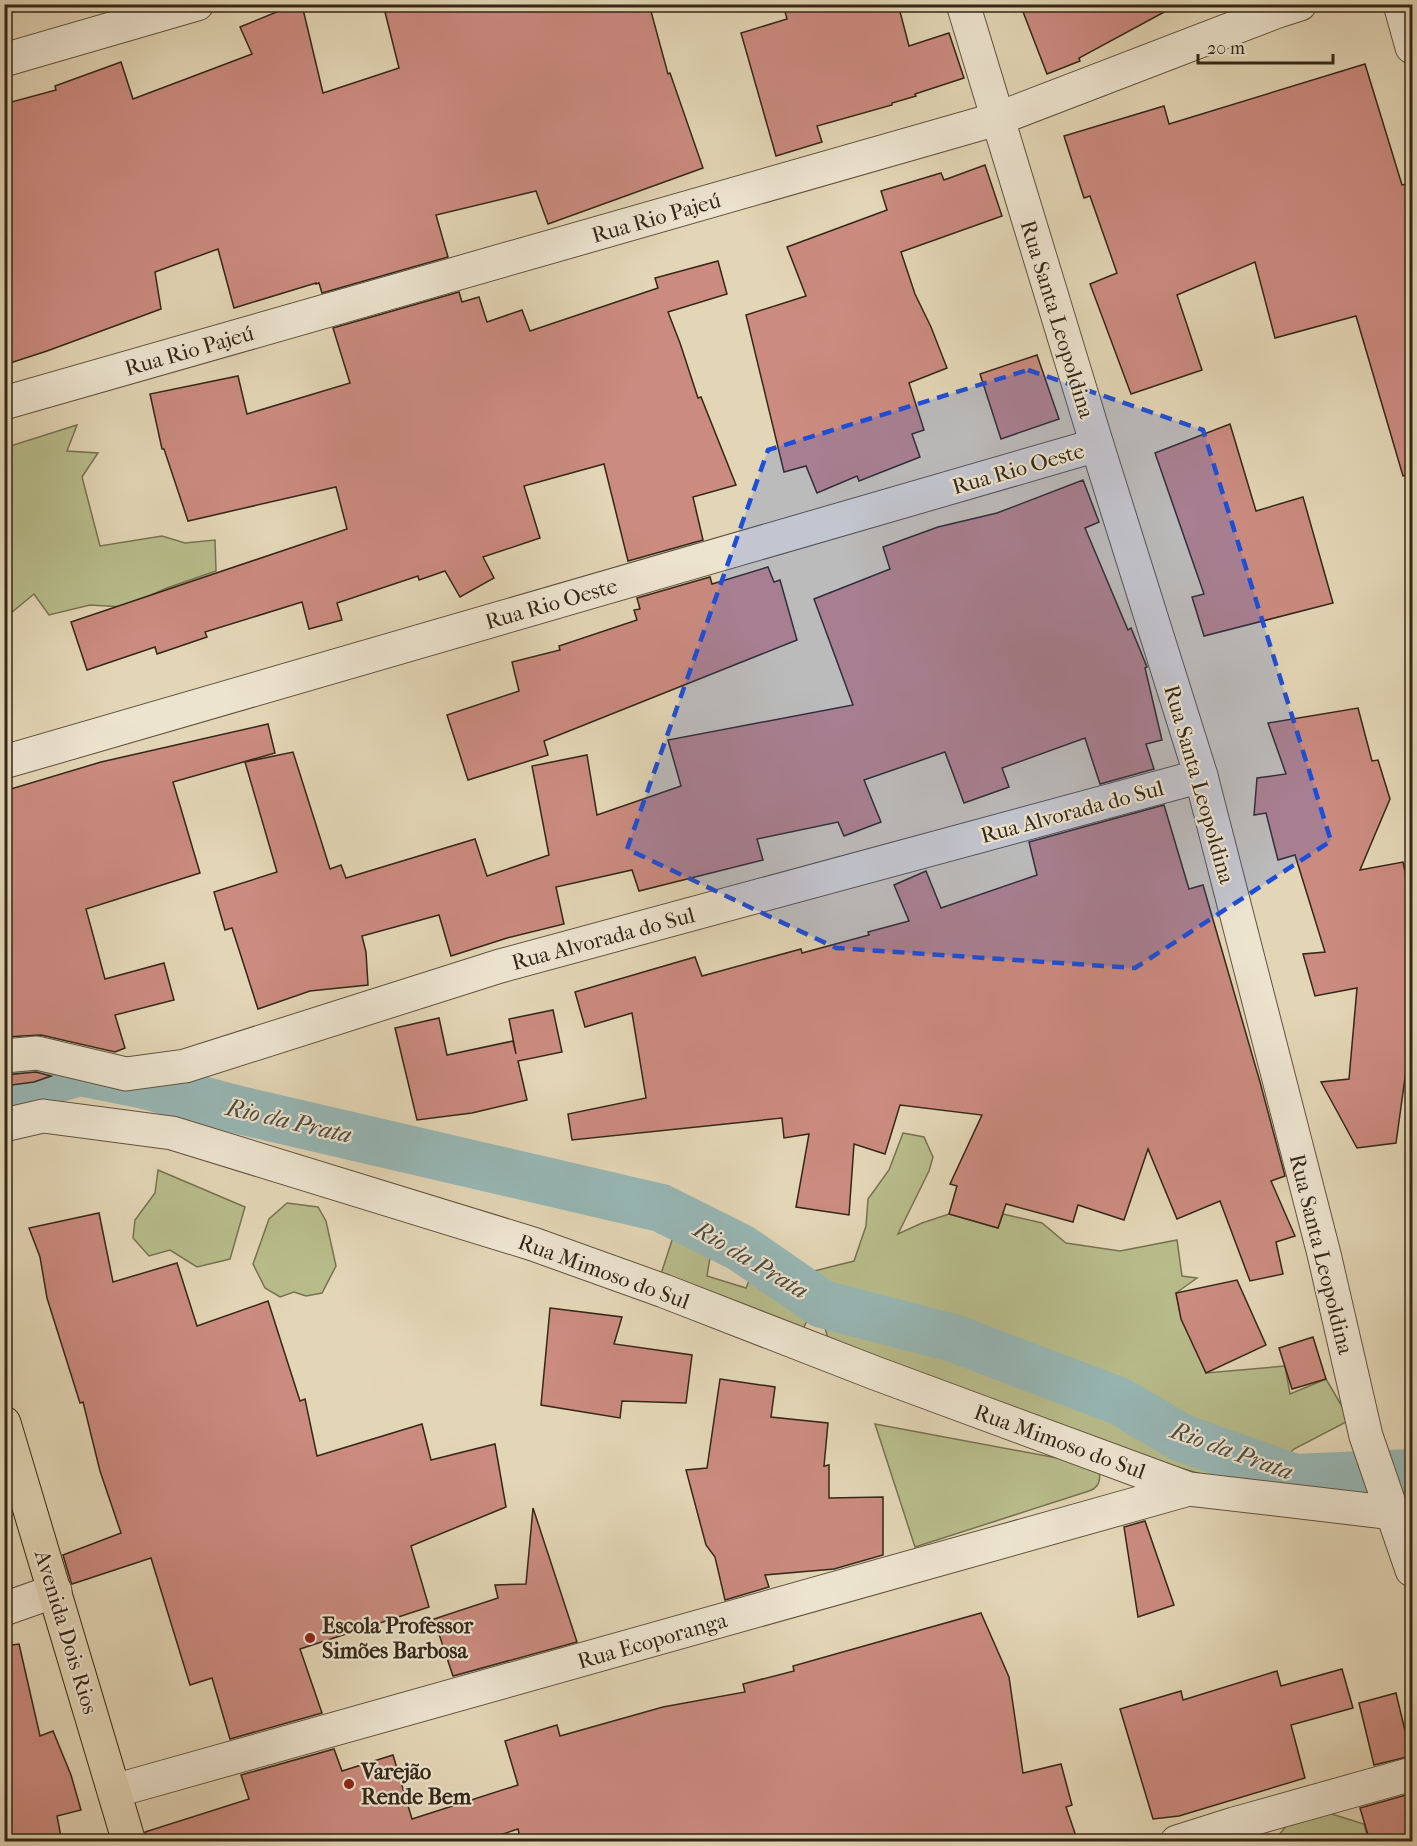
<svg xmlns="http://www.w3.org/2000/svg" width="1417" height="1846" font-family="'IM FELL French Canon',serif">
	<rect width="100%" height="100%" fill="#e3d6b6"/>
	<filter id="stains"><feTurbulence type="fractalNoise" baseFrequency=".00333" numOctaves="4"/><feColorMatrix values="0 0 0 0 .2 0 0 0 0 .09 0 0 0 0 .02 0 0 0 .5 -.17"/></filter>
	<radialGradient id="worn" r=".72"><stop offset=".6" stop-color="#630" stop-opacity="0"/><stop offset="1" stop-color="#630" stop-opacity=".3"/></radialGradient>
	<!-- green -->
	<g fill="#b8bc8b" stroke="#767251" stroke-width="1.5">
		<path d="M 77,425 L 67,451 L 98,453 L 82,477 L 100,546 L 162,536 L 185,543 L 215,540 L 216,571 L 167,588 L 124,607 L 90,605 L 49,615 L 34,594 L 11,613 L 5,612 L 4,454 L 7,447 Z"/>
		<path d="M 903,1133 L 924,1137 L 933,1157 L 929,1171 L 898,1234 L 922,1223 L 949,1214 L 998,1228 L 1003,1214 L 1042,1223 L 1066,1243 L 1120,1251 L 1177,1240 L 1182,1276 L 1197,1278 L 1176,1293 L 1180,1313 L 1206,1373 L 1285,1366 L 1290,1394 L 1326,1379 L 1350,1420 L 1294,1449 L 1259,1483 L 1215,1478 L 1159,1462 L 830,1345 L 824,1325 L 809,1317 L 801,1333 L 661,1274 L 675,1231 L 712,1245 L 707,1276 L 746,1288 L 763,1248 L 806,1273 L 854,1261 L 866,1226 L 868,1199 L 889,1170 Z"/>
		<path d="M 158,1170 L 245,1207 L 230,1259 L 197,1267 L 170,1250 L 149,1256 L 133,1238 L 135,1220 L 155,1193 Z"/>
		<path d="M 287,1203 L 318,1207 L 326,1221 L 336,1266 L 322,1293 L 306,1296 L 294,1292 L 280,1297 L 265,1288 L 253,1264 L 269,1219 Z"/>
		<path d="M 875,1424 L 1089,1464 L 1099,1472 C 1101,1481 1098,1488 1089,1491 L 915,1547 Z"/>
		<path d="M 1303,1805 L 1364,1824 L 1369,1841 L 1281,1841 L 1279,1835 Z"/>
	</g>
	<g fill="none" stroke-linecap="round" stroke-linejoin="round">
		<!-- canal -->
		<path stroke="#97b7b5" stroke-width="48" d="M 4,1094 L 80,1072 L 145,1085 L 235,1109 L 661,1208 L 741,1248 L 822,1304 L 953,1338 L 1119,1401 L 1182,1438 L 1295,1478 L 1412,1473"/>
	</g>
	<!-- building -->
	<g fill="#cb8b80" stroke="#342717" stroke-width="1.5">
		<path d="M 383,4 L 649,4 L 668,74 L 670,73 L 703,168 L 548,224 L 536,191 L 436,215 L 448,257 L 322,293 L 319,283 L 316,284 L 316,283 L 234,308 L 218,249 L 155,272 L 161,309 L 47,351 L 4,365 L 4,104 L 56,90 L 55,86 L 121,62 L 133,99 L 252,54 L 240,27 L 279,11 L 302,5 L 323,93 L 399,68 Z"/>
		<path d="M 783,4 L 898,4 L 909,46 L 949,33 L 964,78 L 915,94 L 916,96 L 892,103 L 892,105 L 817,126 L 822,142 L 776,156 L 741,33 L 787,19 Z"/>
		<path d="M 1020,4 L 1179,4 L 1079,58 L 1080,61 L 1047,74 Z"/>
		<path d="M 1365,64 L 1402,185 L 1413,183 L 1413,474 L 1403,476 L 1356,316 L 1275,338 L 1255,262 L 1177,295 L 1202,370 L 1131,394 L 1090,284 L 1117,273 L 1090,196 L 1084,198 L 1064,136 L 1164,106 L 1169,124 Z"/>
		<path d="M 985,165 L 1002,216 L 901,252 L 915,294 L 931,327 L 947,368 L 909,383 L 924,430 L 912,434 L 920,457 L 859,481 L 857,476 L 817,493 L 806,466 L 784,472 L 746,315 L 806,296 L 787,247 L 887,210 L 881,191 L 941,173 L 944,180 Z"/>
		<path d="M 718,261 L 727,294 L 668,312 L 680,343 L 698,398 L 701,397 L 736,485 L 693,497 L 703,540 L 628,561 L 604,464 L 524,486 L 540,538 L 483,557 L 494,578 L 460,597 L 445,571 L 419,580 L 418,576 L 337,603 L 342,620 L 309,629 L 302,602 L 205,632 L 207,637 L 157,654 L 155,647 L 87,670 L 71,622 L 347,529 L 336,487 L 188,521 L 164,449 L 162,449 L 150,394 L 238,376 L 247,414 L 350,383 L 333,328 L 459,292 L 462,302 L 479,297 L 487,322 L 522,310 L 530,331 L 658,288 L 655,278 Z"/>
		<path d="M 1037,355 L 1059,419 L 1001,439 L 980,374 Z"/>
		<path d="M 1230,424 L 1256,511 L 1303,497 L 1333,603 L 1204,636 L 1192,597 L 1204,594 L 1155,453 Z"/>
		<path d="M 1083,480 L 1099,522 L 1085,528 L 1128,630 L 1131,628 L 1147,667 L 1145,668 L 1162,740 L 1146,744 L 1154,769 L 1100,784 L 1085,738 L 1002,768 L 1009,787 L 964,803 L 945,752 L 864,780 L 881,822 L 844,836 L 838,822 L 757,839 L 763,860 L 639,891 L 632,870 L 556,887 L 564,924 L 507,938 L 451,956 L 439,915 L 362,936 L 366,952 L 368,985 L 310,991 L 258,1009 L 232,928 L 225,930 L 214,892 L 277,872 L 245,762 L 293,752 L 330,869 L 341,865 L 346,878 L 475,839 L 487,876 L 549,855 L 532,766 L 587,755 L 597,815 L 681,786 L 668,740 L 853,705 L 814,599 L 890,569 L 883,547 L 938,527 L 997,513 Z"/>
		<path d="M 768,567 L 774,582 L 780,580 L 797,640 L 544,741 L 548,755 L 468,780 L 447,715 L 519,691 L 512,662 L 560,650 L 559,646 L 637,620 L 634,610 L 640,609 L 637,598 L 710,577 L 712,584 Z"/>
		<path d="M 1358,708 L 1372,761 L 1378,760 L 1390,799 L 1360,870 L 1403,862 L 1413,908 L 1413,977 L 1406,979 L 1412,1027 L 1396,1143 L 1357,1148 L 1321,1082 L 1349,1079 L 1357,988 L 1315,996 L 1303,954 L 1325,952 L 1295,855 L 1278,860 L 1266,813 L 1254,815 L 1257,778 L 1286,774 L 1268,723 Z"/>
		<path d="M 268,724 L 275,753 L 173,782 L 200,873 L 86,909 L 105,979 L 164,963 L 174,1000 L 115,1015 L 125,1048 L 115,1052 L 41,1035 L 4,1037 L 4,791 L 101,762 Z"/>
		<path d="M 1164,805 L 1189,889 L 1203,885 L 1260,1082 L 1285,1176 L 1271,1181 L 1295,1236 L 1276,1242 L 1283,1274 L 1250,1281 L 1220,1201 L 1177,1219 L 1148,1149 L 1124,1220 L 1078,1205 L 1073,1222 L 1006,1204 L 998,1228 L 949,1214 L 957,1186 L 950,1184 L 982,1115 L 900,1105 L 885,1154 L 854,1144 L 849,1215 L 796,1207 L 809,1134 L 784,1138 L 782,1118 L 572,1140 L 568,1114 L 646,1098 L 632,1013 L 585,1027 L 575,992 L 695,957 L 702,976 L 801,949 L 802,953 L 869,935 L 868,932 L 909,921 L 894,885 L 926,871 L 941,908 L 1037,875 L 1029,842 Z"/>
		<path d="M 553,1010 L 562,1052 L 518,1061 L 527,1100 L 472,1113 L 417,1120 L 395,1028 L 439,1018 L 447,1055 L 513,1041 L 516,1054 L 509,1019 Z"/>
		<path d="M 36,1072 L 51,1076 L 34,1082 L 4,1086 L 4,1075 Z"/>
		<path d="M 99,1213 L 113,1282 L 177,1263 L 197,1326 L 268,1301 L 300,1401 L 305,1399 L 317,1456 L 422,1424 L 431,1460 L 495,1444 L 506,1507 L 411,1546 L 429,1607 L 300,1649 L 322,1713 L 230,1739 L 212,1678 L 190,1685 L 151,1558 L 72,1584 L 71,1582 L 63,1555 L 121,1533 L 100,1471 L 83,1402 L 80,1403 L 47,1298 L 40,1257 L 29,1228 Z"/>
		<path d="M 1237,1280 L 1266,1345 L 1206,1373 L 1181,1319 L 1176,1293 Z"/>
		<path d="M 550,1308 L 622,1317 L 614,1344 L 692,1355 L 686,1403 L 622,1401 L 620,1418 L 541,1405 Z"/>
		<path d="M 1313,1337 L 1326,1379 L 1292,1389 L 1279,1348 Z"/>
		<path d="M 720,1379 L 775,1387 L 771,1417 L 828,1423 L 824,1466 L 829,1465 L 829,1498 L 883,1497 L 883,1555 L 834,1569 L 765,1575 L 769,1587 L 725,1600 L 715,1557 L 706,1545 L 686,1470 L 707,1468 Z"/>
		<path d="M 533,1508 L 577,1642 L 453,1676 L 434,1619 L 498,1598 L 495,1585 L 526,1584 Z"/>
		<path d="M 1145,1521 L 1174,1605 L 1138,1617 L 1124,1527 Z"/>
		<path d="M 981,1613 L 1009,1677 L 1023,1773 L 1061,1764 L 1072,1805 L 1066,1807 L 1078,1842 L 521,1842 L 518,1829 L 479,1842 L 147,1842 L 145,1832 L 249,1799 L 241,1775 L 334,1749 L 342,1771 L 393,1755 L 412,1819 L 518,1785 L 505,1741 L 557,1725 L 560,1736 L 663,1707 L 745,1692 L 743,1684 L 794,1671 L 793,1666 Z"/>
		<path d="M 19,1644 L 40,1736 L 53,1731 L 71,1775 L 81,1810 L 57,1816 L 62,1842 L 4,1842 L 4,1646 Z"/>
		<path d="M 1342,1669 L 1353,1708 L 1291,1725 L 1305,1778 L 1179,1816 L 1153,1819 L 1120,1709 L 1181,1691 L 1183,1700 L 1277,1671 L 1281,1686 Z"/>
		<path d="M 1396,1693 L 1411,1756 L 1374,1765 L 1359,1703 Z"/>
		<path d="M 1413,1793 L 1413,1842 L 1370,1842 L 1360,1808 Z"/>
	</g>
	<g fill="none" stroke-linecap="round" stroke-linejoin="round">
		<!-- minor casing -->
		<g stroke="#60533f" stroke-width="35">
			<g id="minor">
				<path d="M 963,4 L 1097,445 L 1201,776 L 1324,1254 L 1366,1436 L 1412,1570"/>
				<path d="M 1400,4 L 1412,47"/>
				<path d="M 4,60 L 197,4"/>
				<path d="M 4,403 L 997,119 L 1278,11 L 1300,4"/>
				<path d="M 4,762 L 1097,445"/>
				<path d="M 4,1056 L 37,1053 L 126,1074 L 185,1066 L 500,966 L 1201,776"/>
				<path d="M 4,1125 L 43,1116 L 172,1133 L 533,1244 L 664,1291 L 875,1373 L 1189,1489 L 1394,1513 L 1411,1516"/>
				<path d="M 4,1609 L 55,1591"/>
				<path d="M 114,1791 L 1189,1489"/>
				<path d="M 1177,1842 L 1234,1824 L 1412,1774"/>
			</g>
		</g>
		<!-- major casing -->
		<g stroke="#342717" stroke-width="35">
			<path id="major" d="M 4,1423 L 129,1842"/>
		</g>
		<!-- minor -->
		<use href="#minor" stroke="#ede4d0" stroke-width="33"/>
		<!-- major -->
		<use href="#major" stroke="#e3d6b6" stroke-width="33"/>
	</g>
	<!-- marked area -->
	<path fill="#1d4ed8" fill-opacity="0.2" stroke="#1d4ed8" stroke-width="4.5" stroke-dasharray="12 8" stroke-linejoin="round" d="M 1028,370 L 1203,430 L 1331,841 L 1135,968 L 836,948 L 627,849 L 768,450 Z"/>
	<!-- markers -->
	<g fill="#8f2418" stroke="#ede4d0" stroke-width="2">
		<circle cx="310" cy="1638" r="6"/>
		<circle cx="349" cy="1784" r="6"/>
	</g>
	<g text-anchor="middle" stroke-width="4.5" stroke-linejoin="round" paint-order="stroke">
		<!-- street labels -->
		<g font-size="22" fill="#342717" stroke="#ede4d0">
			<text transform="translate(656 217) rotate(-16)" y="8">Rua Rio Pajeú</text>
			<text transform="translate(1058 319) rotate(73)" y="8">Rua Santa Leopoldina</text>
			<text transform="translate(189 350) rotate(-16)" y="8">Rua Rio Pajeú</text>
			<text transform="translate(1018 468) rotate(-16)" y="8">Rua Rio Oeste</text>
			<text transform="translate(551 603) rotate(-16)" y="8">Rua Rio Oeste</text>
			<text transform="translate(1200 784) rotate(74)" y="8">Rua Santa Leopoldina</text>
			<text transform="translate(1072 811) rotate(-15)" y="8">Rua Alvorada do Sul</text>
			<text transform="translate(603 938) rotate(-15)" y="8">Rua Alvorada do Sul</text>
			<text transform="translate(1322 1254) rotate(76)" y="8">Rua Santa Leopoldina</text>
			<text transform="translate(604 1271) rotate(20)" y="8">Rua Mimoso do Sul</text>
			<text transform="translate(1060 1441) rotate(20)" y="8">Rua Mimoso do Sul</text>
			<text transform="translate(67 1632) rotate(73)" y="8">Avenida Dois Rios</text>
			<text transform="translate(652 1640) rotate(-16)" y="8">Rua Ecoporanga</text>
		</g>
		<!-- poi labels -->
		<g font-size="22" font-weight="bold" fill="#342717" stroke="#ede4d0" text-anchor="start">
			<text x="322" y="1633">Escola Professor<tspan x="322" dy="25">Simões Barbosa</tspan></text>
			<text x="361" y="1779">Varejão<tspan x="361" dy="25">Rende Bem</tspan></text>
		</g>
		<!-- water labels -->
		<g font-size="24" font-style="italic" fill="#4d4b3e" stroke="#ede4d0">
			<text transform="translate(289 1121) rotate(13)" y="8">Rio da Prata</text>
			<text transform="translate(751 1260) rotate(31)" y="8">Rio da Prata</text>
			<text transform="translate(1232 1451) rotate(20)" y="8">Rio da Prata</text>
		</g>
	</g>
	<!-- margin -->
	<rect width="1417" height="1846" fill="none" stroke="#e3d6b6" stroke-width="24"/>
	<rect x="6" y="6" width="1405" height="1834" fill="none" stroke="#342717" stroke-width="3"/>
	<rect x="12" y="12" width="1393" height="1822" fill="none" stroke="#342717" stroke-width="1.5"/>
	<!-- scale -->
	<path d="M1198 54v9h135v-9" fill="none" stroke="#342717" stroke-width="3"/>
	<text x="1207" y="54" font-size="18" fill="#342717" stroke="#ede4d0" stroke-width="4.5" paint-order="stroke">20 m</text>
	<rect width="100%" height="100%" filter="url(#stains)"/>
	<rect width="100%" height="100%" fill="url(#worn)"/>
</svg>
